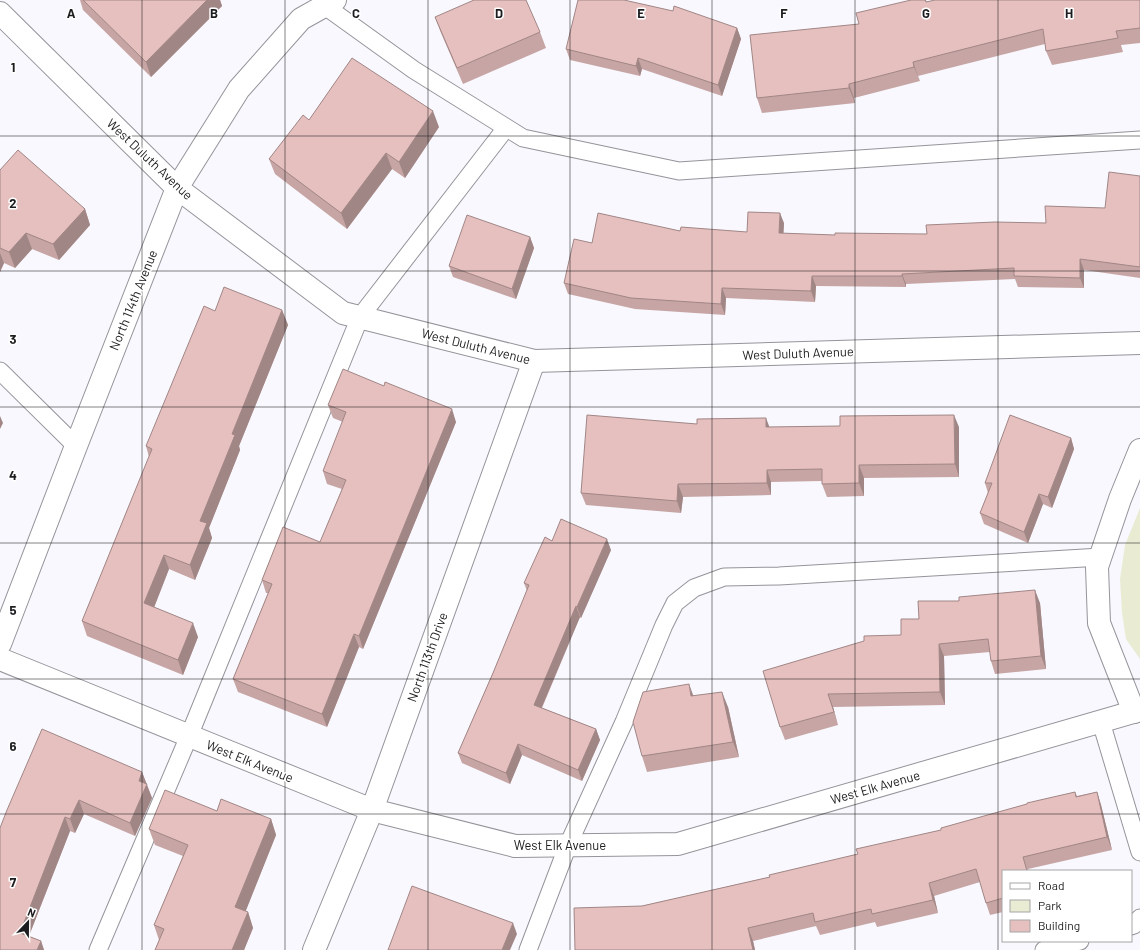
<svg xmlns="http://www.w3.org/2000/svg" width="1140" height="950" font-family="Barlow,sans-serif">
	<rect width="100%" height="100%" fill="#f8f8fe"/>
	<!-- green -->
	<path fill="#e9ecd2" d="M 1140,508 L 1140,659 L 1126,639 L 1122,613 L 1120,579 L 1125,545 Z"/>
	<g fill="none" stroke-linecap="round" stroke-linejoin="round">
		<!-- lane casing -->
		<g stroke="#94949a" stroke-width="19">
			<g id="lane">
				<path d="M 325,6 L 414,70 L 523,138 L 679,171 L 1140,140"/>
				<path d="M 0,371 L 76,446"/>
				<path d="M 1101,722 L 1140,852"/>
				<path d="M 1131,926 L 1134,925 L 1140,918"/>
				<path d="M 98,950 L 189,736 L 360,317 L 506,128"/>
				<path d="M 528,950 L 568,845 L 624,722 L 664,625 L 675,603 L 694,588 L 724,577 L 779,576 L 1101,557"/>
				<path d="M 1044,950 L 1080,941"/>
			</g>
		</g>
		<!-- street casing -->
		<g stroke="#94949a" stroke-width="24">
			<g id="street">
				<path d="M 0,13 L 177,188 L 343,313 L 534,361 L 1140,343"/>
				<path d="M 0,644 L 76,446 L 177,188 L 239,89 L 301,19 L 335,0"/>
				<path d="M 0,659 L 372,810 L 515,846 L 678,844 L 1140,710"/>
				<path d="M 1134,712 L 1099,623 L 1097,567 L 1120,499 L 1140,450"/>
				<path d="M 314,950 L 372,810 L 534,361"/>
			</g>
		</g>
		<!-- lane -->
		<use href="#lane" stroke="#fff" stroke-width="17"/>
		<!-- street -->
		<use href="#street" stroke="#fff" stroke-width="22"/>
	</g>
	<!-- wall -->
	<g fill="#c6a5a4">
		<path d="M 80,0 L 220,0 L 222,6 L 151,77 L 83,10 Z"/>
		<path d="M 911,0 L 926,0 L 927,2 L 1140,0 L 1140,43 L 1121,45 L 1123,52 L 1052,65 L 1046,51 L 1045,44 L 918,76 L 920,81 L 854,98 L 855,103 L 762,113 L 757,98 L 859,24 Z"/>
		<path d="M 435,17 L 540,32 L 546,48 L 463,84 L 441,33 Z"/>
		<path d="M 737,28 L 741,39 L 722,96 L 642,69 L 640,76 L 570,60 L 566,49 Z"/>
		<path d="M 309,120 L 439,127 L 405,178 L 392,169 L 347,229 L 275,174 L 269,159 Z"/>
		<path d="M 0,170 L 85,209 L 90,225 L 59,260 L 32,249 L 15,268 L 4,263 L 0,272 Z"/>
		<path d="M 1140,176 L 1140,278 L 1084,270 L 1084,288 L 1018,287 L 1015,279 L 906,284 L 906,287 L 816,286 L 815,302 L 726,298 L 725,315 L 635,309 L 568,294 L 564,283 L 592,243 L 680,231 L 747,232 L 784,223 L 783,234 L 835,235 L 927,234 L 1046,223 L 1105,208 Z"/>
		<path d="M 530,237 L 534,248 L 516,299 L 453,277 L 449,266 Z"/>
		<path d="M 282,310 L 288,325 L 239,446 L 240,450 L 209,528 L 212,538 L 195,580 L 169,569 L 154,607 L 198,637 L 183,675 L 87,636 L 82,621 L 149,457 L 146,446 L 215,311 Z"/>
		<path d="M 328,405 L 456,422 L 363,649 L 359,647 L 327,727 L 238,692 L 233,679 L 268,593 L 266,593 L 262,580 L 320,542 L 342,489 L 327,484 L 323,471 L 343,422 L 333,418 Z"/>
		<path d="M 697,424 L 769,427 L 959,427 L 959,477 L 864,478 L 864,496 L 827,497 L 822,484 L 822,481 L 771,482 L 771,495 L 683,497 L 681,513 L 586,505 L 581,493 Z"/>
		<path d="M 1071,438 L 1074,449 L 1052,508 L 1043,504 L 1028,543 L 984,524 L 980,513 L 988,493 L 985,483 Z"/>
		<path d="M 552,541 L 611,550 L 581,618 L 580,617 L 542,708 L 596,729 L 600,740 L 582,781 L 522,755 L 510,784 L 462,763 L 458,753 L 493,673 L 527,591 L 524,583 Z"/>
		<path d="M 959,601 L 1040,603 L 1046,669 L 995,674 L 991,661 L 990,652 L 944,656 L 945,705 L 833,707 L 838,725 L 785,740 L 780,727 L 901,635 L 919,619 Z"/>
		<path d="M 693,696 L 728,707 L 739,757 L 647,772 L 642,756 Z"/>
		<path d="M 142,772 L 152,798 L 135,836 L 84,814 L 75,833 L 70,831 L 29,936 L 41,941 L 44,950 L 0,950 L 0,828 Z"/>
		<path d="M 1075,792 L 1077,796 L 1097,792 L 1101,805 L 1112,850 L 1028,869 L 1029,871 L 1003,871 L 1003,912 L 990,915 L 986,903 L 980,882 L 934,896 L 938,913 L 877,927 L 875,922 L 820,935 L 816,926 L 753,941 L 755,950 L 575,950 L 642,906 L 770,877 L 858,854 Z"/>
		<path d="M 217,811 L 271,819 L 276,835 L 245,912 L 248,912 L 253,928 L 244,950 L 155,950 L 159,940 L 154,925 L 183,856 L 155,845 L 149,829 Z"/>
	</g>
	<!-- shaded-wall -->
	<g fill="#a18686">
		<path d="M 207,0 L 220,0 L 222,6 L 151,77 L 146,62 Z"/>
		<path d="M 737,28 L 741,39 L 722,96 L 718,85 Z"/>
		<path d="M 638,58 L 642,69 L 640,76 L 636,66 Z"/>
		<path d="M 913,62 L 918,76 L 920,81 L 914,67 Z"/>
		<path d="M 849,84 L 854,98 L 855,103 L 849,88 Z"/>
		<path d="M 433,111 L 439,127 L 405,178 L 399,162 Z"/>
		<path d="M 386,153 L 392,169 L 347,229 L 341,213 Z"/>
		<path d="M 85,209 L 90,225 L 59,260 L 53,244 Z"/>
		<path d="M 780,213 L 784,223 L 783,244 L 779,233 Z"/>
		<path d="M 26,233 L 32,249 L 15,268 L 9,252 Z"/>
		<path d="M 530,237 L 534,248 L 516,299 L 512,289 Z"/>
		<path d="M 0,253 L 4,263 L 0,272 Z"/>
		<path d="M 1080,259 L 1084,270 L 1084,288 L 1080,278 Z"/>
		<path d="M 902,274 L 906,284 L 906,287 L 902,276 Z"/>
		<path d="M 812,276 L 816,286 L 815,302 L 811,291 Z"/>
		<path d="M 722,288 L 726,298 L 725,315 L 721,304 Z"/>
		<path d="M 282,310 L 288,325 L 239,446 L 240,450 L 209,528 L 212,538 L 195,580 L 190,565 L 200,521 L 232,434 Z"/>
		<path d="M 452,409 L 456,422 L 363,649 L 359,636 Z"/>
		<path d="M 954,415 L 959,427 L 959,477 L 955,464 Z"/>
		<path d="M 0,416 L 3,423 L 0,429 Z"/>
		<path d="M 766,418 L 771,431 L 766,427 Z"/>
		<path d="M 1071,438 L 1074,449 L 1052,508 L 1048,497 Z"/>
		<path d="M 859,465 L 864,478 L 864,496 L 859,483 Z"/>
		<path d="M 767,470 L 771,482 L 771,495 L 767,483 Z"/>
		<path d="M 678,484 L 683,497 L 681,513 L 677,501 Z"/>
		<path d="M 1039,494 L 1043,504 L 1028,543 L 1024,532 Z"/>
		<path d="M 607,539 L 611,550 L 581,618 L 577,607 Z"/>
		<path d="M 164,555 L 169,569 L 150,618 L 144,603 Z"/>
		<path d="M 1035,590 L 1040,603 L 1046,669 L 1041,656 Z"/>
		<path d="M 576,606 L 580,617 L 538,716 L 534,705 Z"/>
		<path d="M 193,623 L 198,637 L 183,675 L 178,660 Z"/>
		<path d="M 354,634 L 359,647 L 327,727 L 322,714 Z"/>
		<path d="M 939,644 L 944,656 L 945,705 L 940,692 Z"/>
		<path d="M 689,684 L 695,700 L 691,696 Z"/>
		<path d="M 722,692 L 728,707 L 739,757 L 733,742 Z"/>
		<path d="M 828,694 L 833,707 L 838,725 L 834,712 Z"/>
		<path d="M 596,729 L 600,740 L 582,781 L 578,770 Z"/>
		<path d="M 518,744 L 522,755 L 510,784 L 506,773 Z"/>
		<path d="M 142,772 L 152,798 L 135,836 L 130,823 L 139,781 Z"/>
		<path d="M 1097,792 L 1101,805 L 1112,850 L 1107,837 Z"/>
		<path d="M 79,800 L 84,814 L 75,833 L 70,819 Z"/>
		<path d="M 65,817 L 70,831 L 25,946 L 20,933 Z"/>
		<path d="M 271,819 L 276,835 L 241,923 L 235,907 Z"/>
		<path d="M 929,883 L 934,896 L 938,913 L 933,900 Z"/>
		<path d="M 248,912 L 253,928 L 244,950 L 232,950 Z"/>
		<path d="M 513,923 L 517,934 L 510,950 L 502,950 Z"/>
		<path d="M 748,928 L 753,941 L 755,950 L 753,950 Z"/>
		<path d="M 41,941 L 44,950 L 37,950 Z"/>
	</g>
	<!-- building -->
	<g fill="#e6c0bf" stroke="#a18686">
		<path d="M 83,0 L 207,0 L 146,62 Z"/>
		<path d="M 474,0 L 526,0 L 540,32 L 457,68 L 435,17 Z"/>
		<path d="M 578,0 L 624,0 L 673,11 L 674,6 L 737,28 L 718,85 L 638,58 L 636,66 L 566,49 Z"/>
		<path d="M 911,0 L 925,0 L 926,2 L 935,0 L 1140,0 L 1140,28 L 1116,31 L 1118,38 L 1046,51 L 1043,29 L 913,62 L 914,67 L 849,84 L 849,88 L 757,98 L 750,35 L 859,24 L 856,13 Z"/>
		<path d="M 352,58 L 433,111 L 399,162 L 386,153 L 341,213 L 269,159 L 303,115 L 309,120 Z"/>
		<path d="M 18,150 L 85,209 L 53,244 L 26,233 L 9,252 L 0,248 L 0,170 Z"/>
		<path d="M 1109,172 L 1140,176 L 1140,267 L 1080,259 L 1080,278 L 1014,276 L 1014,268 L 902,274 L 902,276 L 812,276 L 811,291 L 722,288 L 721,304 L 631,298 L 564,283 L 574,239 L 592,243 L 598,213 L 680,231 L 681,227 L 747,232 L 748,212 L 780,213 L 779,233 L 835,235 L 835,233 L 927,234 L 926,225 L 995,222 L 1046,223 L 1045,206 L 1105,208 Z"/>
		<path d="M 467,215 L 530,237 L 512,289 L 449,266 Z"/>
		<path d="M 224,287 L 282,310 L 232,434 L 235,435 L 200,521 L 207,523 L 190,565 L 164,555 L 144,603 L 193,623 L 178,660 L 82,621 L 152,449 L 146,446 L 204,306 L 215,311 Z"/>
		<path d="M 343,369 L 384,386 L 385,382 L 452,409 L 359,636 L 354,634 L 322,714 L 233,679 L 272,584 L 262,580 L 283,527 L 320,542 L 346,480 L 323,471 L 346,412 L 328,405 Z"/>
		<path d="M 587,415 L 697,424 L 697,419 L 766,418 L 766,427 L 840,426 L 840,416 L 954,415 L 955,464 L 859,465 L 859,483 L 822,484 L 822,469 L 767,470 L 767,483 L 678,484 L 677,501 L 581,493 Z"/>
		<path d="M 1010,415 L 1071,438 L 1048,497 L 1039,494 L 1024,532 L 980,513 L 992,483 L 985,483 Z"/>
		<path d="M 561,519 L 607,539 L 577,607 L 576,606 L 534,705 L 596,729 L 578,770 L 518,744 L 506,773 L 458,753 L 493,673 L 529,585 L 524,583 L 545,537 L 552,541 Z"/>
		<path d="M 1035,590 L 1041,656 L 991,661 L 988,639 L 939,644 L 940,692 L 828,694 L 834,712 L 780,727 L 763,671 L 864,641 L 864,636 L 901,635 L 901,619 L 919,619 L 918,601 L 959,601 L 959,597 Z"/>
		<path d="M 689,684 L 691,696 L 722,692 L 733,742 L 642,756 L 633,722 L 643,692 Z"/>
		<path d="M 42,729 L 142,772 L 139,781 L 147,784 L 130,823 L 79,800 L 70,819 L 65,817 L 20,933 L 41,941 L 37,950 L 0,950 L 0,828 L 7,810 Z"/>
		<path d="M 165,790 L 217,811 L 221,799 L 271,819 L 235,907 L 248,912 L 232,950 L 155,950 L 164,929 L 154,925 L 188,845 L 149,829 Z"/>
		<path d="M 1075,792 L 1076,797 L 1097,792 L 1107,837 L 1023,857 L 1027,871 L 1003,871 L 1003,898 L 986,903 L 976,869 L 929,883 L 933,900 L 872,914 L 871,909 L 815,922 L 813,913 L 748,928 L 753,950 L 575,950 L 574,908 L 642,906 L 770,877 L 769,875 L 858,854 L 856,849 L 941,830 L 941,828 L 1027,804 L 1027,803 Z"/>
		<path d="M 412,886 L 513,923 L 502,950 L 388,950 Z"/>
	</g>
	<!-- grid -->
	<path fill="none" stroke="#1d1d1f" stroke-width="1" stroke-opacity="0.55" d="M 142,0 L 142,950M 285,0 L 285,950M 428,0 L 428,950M 570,0 L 570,950M 712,0 L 712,950M 855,0 L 855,950M 998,0 L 998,950M 0,136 L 1140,136M 0,271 L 1140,271M 0,407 L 1140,407M 0,543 L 1140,543M 0,679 L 1140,679M 0,814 L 1140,814"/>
	<g text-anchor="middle" stroke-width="3" stroke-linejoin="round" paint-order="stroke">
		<!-- street labels -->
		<g font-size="13" fill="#1d1d1f" stroke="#fff">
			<text transform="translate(150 159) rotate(43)" y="5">West Duluth Avenue</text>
			<text transform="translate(133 300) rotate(-68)" y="5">North 114th Avenue</text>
			<text transform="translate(476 346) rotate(14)" y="5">West Duluth Avenue</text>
			<text transform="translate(798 353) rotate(-2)" y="5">West Duluth Avenue</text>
			<text transform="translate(427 657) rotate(-70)" y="5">North 113th Drive</text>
			<text transform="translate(250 761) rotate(22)" y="5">West Elk Avenue</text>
			<text transform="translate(875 787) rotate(-16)" y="5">West Elk Avenue</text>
			<text x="560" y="850">West Elk Avenue</text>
		</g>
	</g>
	<g font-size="13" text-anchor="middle" font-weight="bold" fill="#1d1d1f" stroke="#fff" stroke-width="3" stroke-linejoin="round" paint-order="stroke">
		<text x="71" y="18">A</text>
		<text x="214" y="18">B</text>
		<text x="356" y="18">C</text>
		<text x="499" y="18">D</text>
		<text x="641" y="18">E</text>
		<text x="784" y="18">F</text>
		<text x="926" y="18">G</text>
		<text x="1069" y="18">H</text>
		<text x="13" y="72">1</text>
		<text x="13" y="208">2</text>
		<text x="13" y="344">3</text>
		<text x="13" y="480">4</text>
		<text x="13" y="615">5</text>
		<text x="13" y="751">6</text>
		<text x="13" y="887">7</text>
	</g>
	<!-- legend -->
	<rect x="1002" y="870" width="130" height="72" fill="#ffffff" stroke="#a5a5a5"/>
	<rect x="1010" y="883" width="20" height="6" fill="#ffffff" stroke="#a5a5a5"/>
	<text x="1038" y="890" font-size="12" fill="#1d1d1f">Road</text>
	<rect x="1010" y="900" width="20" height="12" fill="#e9ecd2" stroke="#a5a5a5"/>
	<text x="1038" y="910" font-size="12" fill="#1d1d1f">Park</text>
	<rect x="1010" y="920" width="20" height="12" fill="#e6c0bf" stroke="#a5a5a5"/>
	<text x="1038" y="930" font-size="12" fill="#1d1d1f">Building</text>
	<!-- north arrow -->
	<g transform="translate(28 922) rotate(22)" stroke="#ffffff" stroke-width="3" paint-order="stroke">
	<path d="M0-3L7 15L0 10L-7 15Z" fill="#1d1d1f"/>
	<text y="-6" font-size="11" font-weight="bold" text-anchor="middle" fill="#1d1d1f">N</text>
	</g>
</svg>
